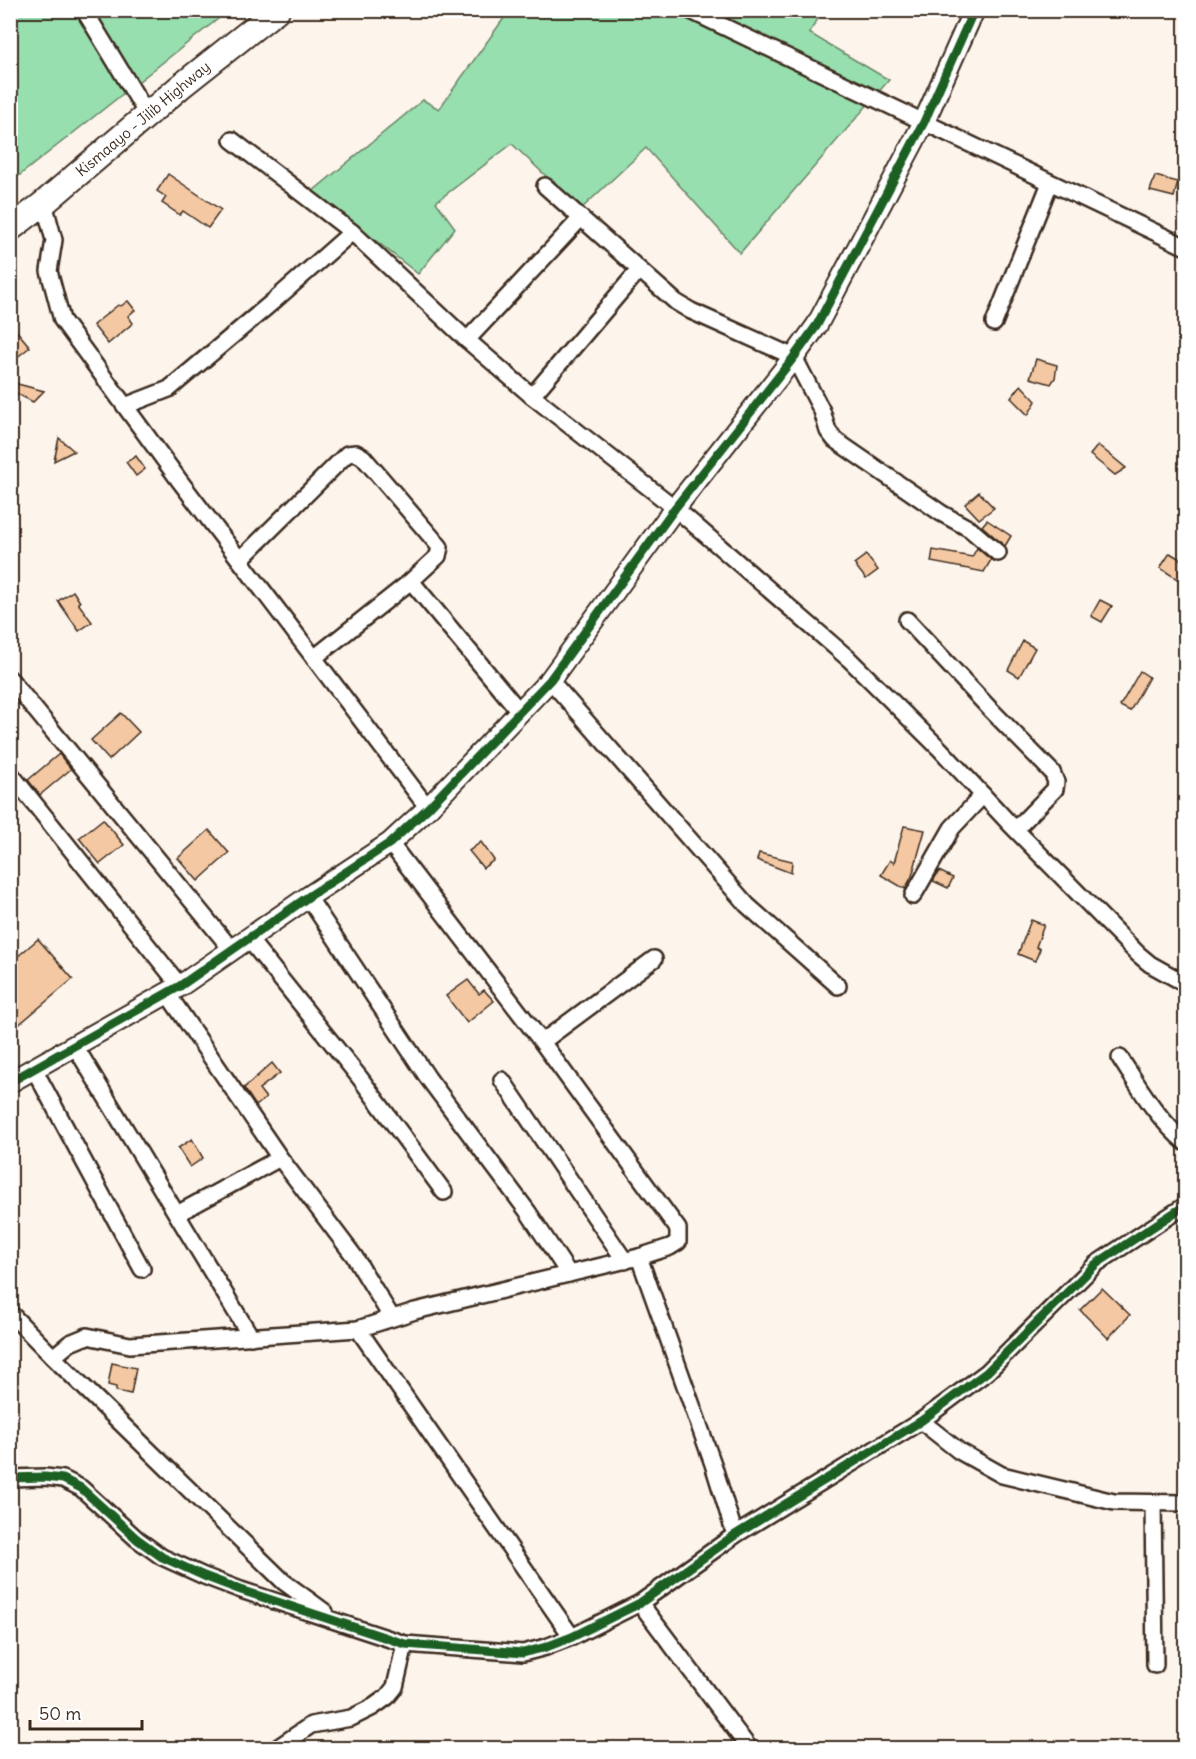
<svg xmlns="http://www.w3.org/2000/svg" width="1196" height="1759" font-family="Delius,sans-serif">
	<rect width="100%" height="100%" fill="#fdf4ec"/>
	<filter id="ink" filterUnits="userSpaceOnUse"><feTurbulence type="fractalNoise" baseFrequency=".0167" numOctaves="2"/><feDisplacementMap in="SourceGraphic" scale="12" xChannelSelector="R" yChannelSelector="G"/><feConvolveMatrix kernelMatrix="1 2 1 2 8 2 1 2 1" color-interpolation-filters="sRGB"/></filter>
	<g filter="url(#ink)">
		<!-- green -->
		<g fill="#97dfae" stroke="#698466" stroke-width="1.5">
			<path d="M 11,11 L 228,11 L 11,182 Z"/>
			<path d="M 509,11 L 823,11 L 809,33 L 889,80 L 740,253 L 646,148 L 581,209 L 512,144 L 436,202 L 455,228 L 418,274 L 313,191 L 423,100 L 439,109 Z"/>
		</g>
		<!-- building -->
		<g fill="#f3c8a2" stroke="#3b2a1e" stroke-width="1.5">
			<path d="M 168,174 L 221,210 L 208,228 L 183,211 L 180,215 L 162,203 L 166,197 L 157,191 Z"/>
			<path d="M 1155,176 L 1178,182 L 1174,197 L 1150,191 Z"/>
			<path d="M 128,301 L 135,310 L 128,316 L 133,323 L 108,344 L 93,325 L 118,305 L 121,306 Z"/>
			<path d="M 10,323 L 30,347 L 10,363 Z"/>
			<path d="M 1036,359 L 1057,365 L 1055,378 L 1051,384 L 1030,378 Z"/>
			<path d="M 10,382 L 44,391 L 33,402 L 10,390 Z"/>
			<path d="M 1021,385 L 1036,401 L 1028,415 L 1011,398 Z"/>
			<path d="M 59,438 L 74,451 L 54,461 Z"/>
			<path d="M 1098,445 L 1126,468 L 1115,475 L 1090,455 Z"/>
			<path d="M 136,456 L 145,469 L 136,476 L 126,462 Z"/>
			<path d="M 979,492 L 994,508 L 979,519 L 965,504 Z"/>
			<path d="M 987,520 L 1011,536 L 1005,546 L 982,526 Z"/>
			<path d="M 977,548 L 991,560 L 984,572 L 931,562 L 933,550 L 972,557 Z"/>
			<path d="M 1170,553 L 1185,562 L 1185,584 L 1160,568 Z"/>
			<path d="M 866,555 L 878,570 L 866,579 L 854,564 Z"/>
			<path d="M 73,591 L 80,602 L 78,603 L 92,622 L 79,631 L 58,601 Z"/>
			<path d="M 1100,600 L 1112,606 L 1102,622 L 1091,616 Z"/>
			<path d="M 1023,641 L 1035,648 L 1019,677 L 1008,670 Z"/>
			<path d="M 1140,671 L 1149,677 L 1130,711 L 1120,706 Z"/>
			<path d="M 121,713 L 139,732 L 109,760 L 91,740 Z"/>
			<path d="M 59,754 L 71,769 L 40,795 L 28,780 Z"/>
			<path d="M 103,819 L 124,845 L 100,864 L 79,838 Z"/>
			<path d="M 904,826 L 925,830 L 912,876 L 905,889 L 881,875 L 890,860 L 894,863 Z"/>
			<path d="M 209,830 L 229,853 L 198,881 L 178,858 Z"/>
			<path d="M 481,842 L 494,860 L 483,868 L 469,851 Z"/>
			<path d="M 759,853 L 792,861 L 791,873 L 757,860 Z"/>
			<path d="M 939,871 L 953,878 L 948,888 L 933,881 Z"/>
			<path d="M 1031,920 L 1044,925 L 1036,947 L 1040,949 L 1035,961 L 1018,954 Z"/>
			<path d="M 38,939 L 73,979 L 10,1032 L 10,963 Z"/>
			<path d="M 468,980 L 479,994 L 484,990 L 494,1001 L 467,1023 L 446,996 Z"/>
			<path d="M 272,1063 L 280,1073 L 259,1089 L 266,1098 L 256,1106 L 244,1088 Z"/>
			<path d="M 192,1139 L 203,1158 L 190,1167 L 178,1148 Z"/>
			<path d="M 1102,1288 L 1130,1315 L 1108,1338 L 1080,1310 Z"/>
			<path d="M 112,1363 L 136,1368 L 131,1394 L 116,1391 L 116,1387 L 108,1385 Z"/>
		</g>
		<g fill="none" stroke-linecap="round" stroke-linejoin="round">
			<!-- minor casing -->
			<g stroke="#3b2a1e" stroke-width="20">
				<g id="minor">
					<path d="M 84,10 L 147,114"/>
					<path d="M 689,10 L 1186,247"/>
					<path d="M 232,140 L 352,232 L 467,340 L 532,396 L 675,508 L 849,659 L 940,749 L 1009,823 L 1138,954 L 1150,964 L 1186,984"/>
					<path d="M 545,186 L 676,302 L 691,311 L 794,357 L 822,411 L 828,431 L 835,440 L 941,513 L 970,529 L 998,553"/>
					<path d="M 44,203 L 54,240 L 49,271 L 62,320 L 179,480 L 428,808"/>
					<path d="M 994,323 L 1050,183"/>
					<path d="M 467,340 L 581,218"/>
					<path d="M 532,396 L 639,270"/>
					<path d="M 125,406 L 169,389 L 276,299 L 352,232"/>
					<path d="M 240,560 L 347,454 L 356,453 L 363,457 L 440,547 L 438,556 L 411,581 L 314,658"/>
					<path d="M 411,581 L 520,712"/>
					<path d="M 907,620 L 990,709 L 1052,772 L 1056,782 L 1055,789 L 1016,829"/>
					<path d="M 10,679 L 232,950"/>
					<path d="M 550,680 L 747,905 L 838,986"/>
					<path d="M 10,773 L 180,986"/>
					<path d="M 913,896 L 952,828 L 983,795"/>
					<path d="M 308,897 L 428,1078 L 528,1212 L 569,1274"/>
					<path d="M 248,938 L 360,1078 L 444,1192"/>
					<path d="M 167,993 L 280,1158 L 354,1256 L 392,1318"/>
					<path d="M 542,1042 L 654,959"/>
					<path d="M 75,1046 L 251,1337"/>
					<path d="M 1120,1058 C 1139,1087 1158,1120 1186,1143"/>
					<path d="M 34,1069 L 142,1269"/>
					<path d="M 502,1080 L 625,1261"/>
					<path d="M 177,1214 L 280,1158"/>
					<path d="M 639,1257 L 713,1464 L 735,1535"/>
					<path d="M 10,1313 L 53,1357 L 284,1582 L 325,1612"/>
					<path d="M 358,1329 L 572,1637"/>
					<path d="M 53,1357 L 70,1343 L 87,1336 L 130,1345 L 358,1329 L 415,1311 L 639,1257 L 670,1247 L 678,1242 L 678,1229 L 542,1042 L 390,843"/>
					<path d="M 921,1421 L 959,1451 L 1002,1475 L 1114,1502 L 1186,1503"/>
					<path d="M 10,1478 L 45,1477 L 63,1479 L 81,1488 L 137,1539 L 162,1557 L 204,1576 L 241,1590 L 405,1644 L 523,1653 L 546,1647 L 572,1637 L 640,1603 L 735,1535 L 921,1421 L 987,1372 L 1096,1264 L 1186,1205"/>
					<path d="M 1153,1503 L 1155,1665"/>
					<path d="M 640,1603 L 749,1748"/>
					<path d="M 277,1748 L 311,1725 L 351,1718 L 373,1707 L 387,1697 L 395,1687 L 405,1644"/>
				</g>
			</g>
			<!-- tertiary casing -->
			<g stroke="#3b2a1e" stroke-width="24">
				<path id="tertiary" d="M 10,1082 L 180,986 L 308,897 L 390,843 L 428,808 L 550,680 L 675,508 L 794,357 L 817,325 L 924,122 L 974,10"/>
			</g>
			<!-- primary casing -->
			<g stroke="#3b2a1e" stroke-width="28">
				<path id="primary" d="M 10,229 L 44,203 L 181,86 L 277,10"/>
			</g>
			<!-- minor -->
			<use href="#minor" stroke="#fff" stroke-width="15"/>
			<!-- tertiary -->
			<use href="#tertiary" stroke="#fff" stroke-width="20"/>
			<!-- primary -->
			<use href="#primary" stroke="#fff" stroke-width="24"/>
			<!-- cycleway casing -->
			<g stroke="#fff" stroke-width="13">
				<g id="cycleway">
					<path d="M 10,1082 L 180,986 L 308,897 L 390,843 L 428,808 L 550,680 L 675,508 L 794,357 L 817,325 L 924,122 L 974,10"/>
					<path d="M 10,1478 L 45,1477 L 63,1479 L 81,1488 L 137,1539 L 162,1557 L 204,1576 L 241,1590 L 405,1644 L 523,1653 L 546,1647 L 572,1637 L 640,1603 L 735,1535 L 921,1421 L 987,1372 L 1096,1264 L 1186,1205"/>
				</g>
			</g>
			<!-- cycleway -->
			<use href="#cycleway" stroke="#1b5e20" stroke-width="9"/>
		</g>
	</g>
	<g text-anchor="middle" stroke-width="4.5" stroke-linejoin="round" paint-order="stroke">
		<!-- street labels -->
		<g font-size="15" fill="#3b2a1e" stroke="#fff">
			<text transform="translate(143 119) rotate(-40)" y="5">Kismaayo - Jilib Highway</text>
		</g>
	</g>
	<!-- margin -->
	<rect width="1196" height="1759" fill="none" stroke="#fff" stroke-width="36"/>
	<rect x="18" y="18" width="1160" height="1723" fill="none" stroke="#3b2a1e" stroke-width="2" filter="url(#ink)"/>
	<!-- scale -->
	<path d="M30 1720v9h112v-9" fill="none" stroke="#3b2a1e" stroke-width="3"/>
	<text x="39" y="1720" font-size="18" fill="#3b2a1e" stroke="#ffffff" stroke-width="4.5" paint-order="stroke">50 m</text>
</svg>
